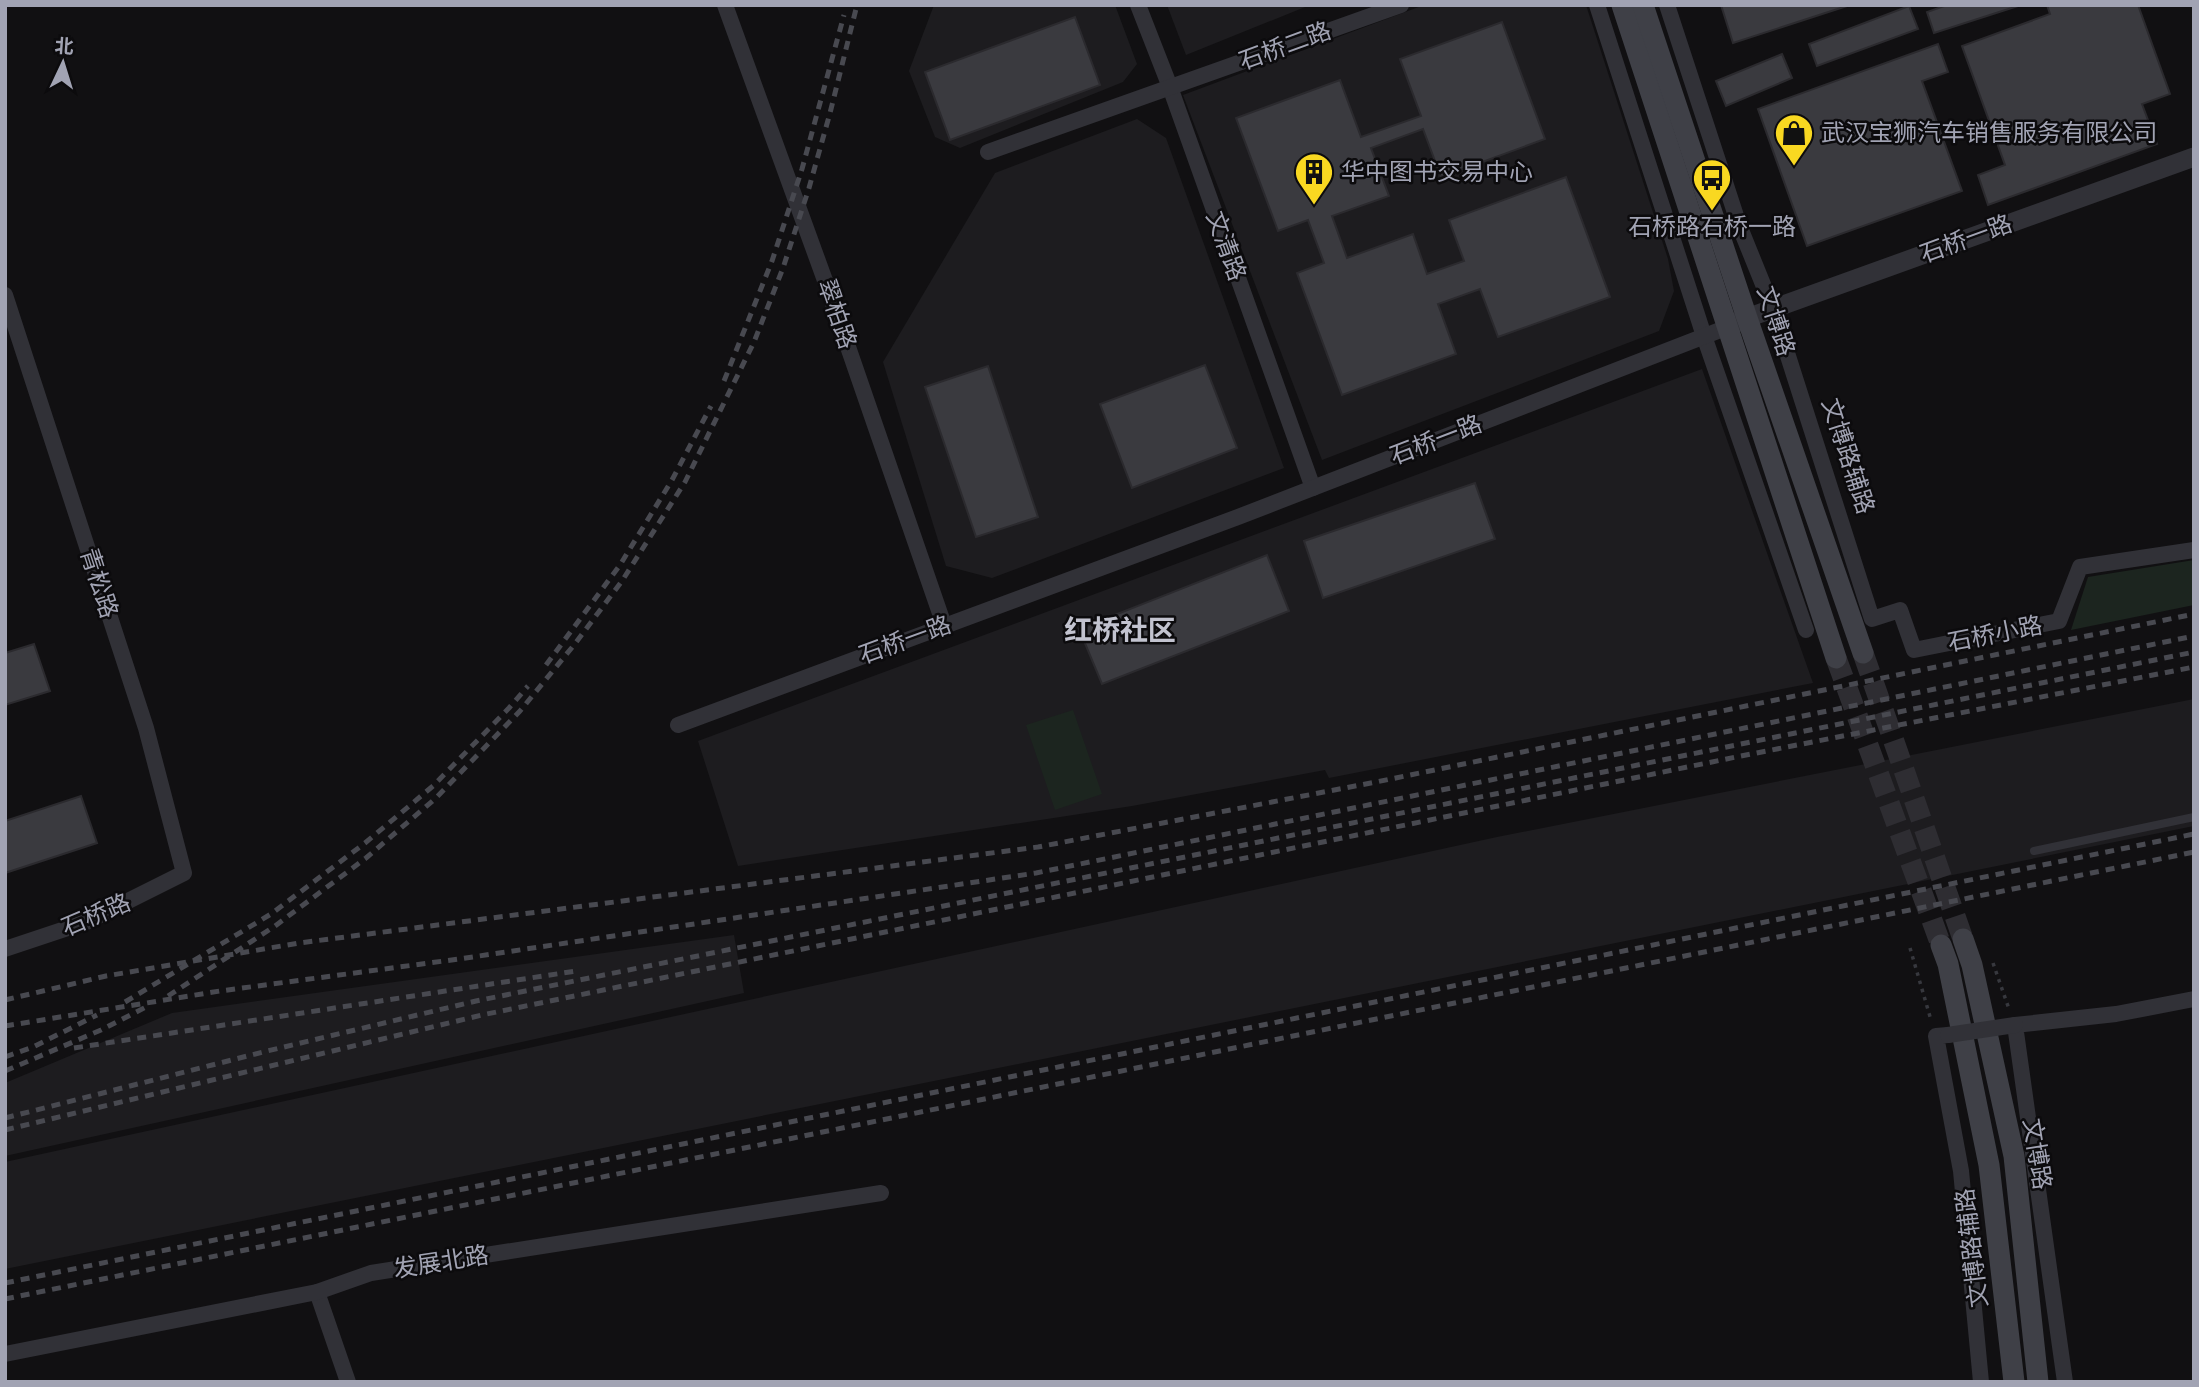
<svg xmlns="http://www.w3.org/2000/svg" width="2199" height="1387" font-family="'Archivo Narrow','Noto Sans SC',sans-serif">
	<rect width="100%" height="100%" fill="#111012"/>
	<!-- built -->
	<g fill="#1d1c1f">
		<path d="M 934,5 L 1115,5 L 1137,64 L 1123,82 L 960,148 L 935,137 L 909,71 Z"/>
		<path d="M 1167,5 L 1310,5 L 1186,55 Z"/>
		<path d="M 1424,5 L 1586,5 L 1668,259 L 1674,291 L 1659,331 L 1322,460 L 1183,95 Z"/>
		<path d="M 1137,119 L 1166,138 L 1284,468 L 992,578 L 946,566 L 883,362 L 995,173 Z"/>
		<path d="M 1702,369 L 1813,683 L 1329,778 L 1325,770 L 1132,806 L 738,866 L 698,741 Z"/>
		<path d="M 2194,699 L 2194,826 L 5,1269 L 5,1162 L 1497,837 Z"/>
		<path d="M 734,935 L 744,993 L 5,1156 L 5,1083 L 172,1013 Z"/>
	</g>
	<!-- green -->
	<g fill="#1c251f">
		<path d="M 2194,560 L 2194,605 L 2071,630 L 2088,577 Z"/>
		<path d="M 1073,710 L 1102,794 L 1055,810 L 1026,725 Z"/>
	</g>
	<!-- building -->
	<g fill="#3a3a3f" stroke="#2b2a2e" stroke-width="2">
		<path d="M 1721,5 L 1850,5 L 1733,43 Z"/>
		<path d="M 1947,5 L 2021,5 L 1934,33 L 1927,12 Z"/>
		<path d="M 2047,5 L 2138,5 L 2170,94 L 2142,104 L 2157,144 L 1988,205 L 1978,175 L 2005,165 L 1962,46 L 2050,14 Z"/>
		<path d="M 1909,6 L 1918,29 L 1817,66 L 1809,44 Z"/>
		<path d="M 1075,17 L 1100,85 L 950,140 L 925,72 Z"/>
		<path d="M 1502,22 L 1545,139 L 1441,177 L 1423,129 L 1371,148 L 1389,196 L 1332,216 L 1347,258 L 1413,234 L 1427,274 L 1464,261 L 1449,220 L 1566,177 L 1610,297 L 1498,337 L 1480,289 L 1438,304 L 1456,354 L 1342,395 L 1297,273 L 1324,263 L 1308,220 L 1278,231 L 1236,118 L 1340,80 L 1361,137 L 1421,116 L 1400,59 Z"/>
		<path d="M 1938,44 L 1948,72 L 1922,81 L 1962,191 L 1807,246 L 1758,109 Z"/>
		<path d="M 1782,54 L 1792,78 L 1726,106 L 1716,81 Z"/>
		<path d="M 1205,365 L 1237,448 L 1132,488 L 1100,404 Z"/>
		<path d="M 988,366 L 1038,517 L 976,537 L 925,387 Z"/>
		<path d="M 1475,483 L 1495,539 L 1323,598 L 1304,541 Z"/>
		<path d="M 1267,555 L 1289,611 L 1102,684 L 1079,629 Z"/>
		<path d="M 34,644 L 50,691 L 5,705 L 5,653 Z"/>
		<path d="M 81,796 L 97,843 L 5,873 L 5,821 Z"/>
	</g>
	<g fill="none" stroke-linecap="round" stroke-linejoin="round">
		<!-- secondary-tunnel -->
		<g stroke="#2e2d32" stroke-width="21" stroke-dasharray="21 10" stroke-linecap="butt">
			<path d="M 1863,653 L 1963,939"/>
			<path d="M 1836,658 L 1941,945"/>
		</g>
		<!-- path -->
		<g stroke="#37383e" stroke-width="3.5" stroke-dasharray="3.5 5" stroke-linecap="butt">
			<path d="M 1910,948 L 1931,1020"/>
			<path d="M 1993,963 L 2009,1009"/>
		</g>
		<!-- service -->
		<path stroke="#313137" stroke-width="8" d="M 2034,851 L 2194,817"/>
		<!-- minor -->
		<g stroke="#313137" stroke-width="16">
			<path d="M 725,5 L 827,286 L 944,625"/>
			<path d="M 1138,5 L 1170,87 L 1313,488"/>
			<path d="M 1597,5 L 1704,336 L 1806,630"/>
			<path d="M 1667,5 L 1739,225 L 1773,309 L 1872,619 L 1900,610 L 1914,650 L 2059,621 L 2080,567 L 2194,550"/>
			<path d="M 988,152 L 1401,5"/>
			<path d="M 5,295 L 146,728 L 184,873 L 86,922 L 5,949"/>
			<path d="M 678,725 L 1238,517 L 1728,327"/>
			<path d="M 1948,1035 L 1936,1036 L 1961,1171 L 1981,1382"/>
			<path d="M 317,1292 L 348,1382"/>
			<path d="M 5,1354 L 317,1292 L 371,1273 L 881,1193"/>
			<path d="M 2065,1382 L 2015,1025 L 2116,1014 L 2194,999"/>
		</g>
		<!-- tertiary -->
		<path stroke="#313137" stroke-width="19" d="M 1734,324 L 1747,318 L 2194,157"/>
		<!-- secondary -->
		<g stroke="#3f4047" stroke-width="21">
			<path d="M 1622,5 L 1836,658"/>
			<path d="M 1643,5 L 1747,318 L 1863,653"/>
			<path d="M 1963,939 L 1972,965 L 2014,1156 L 2038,1382"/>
			<path d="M 1941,945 L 1948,964 L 1989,1165 L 2014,1382"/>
		</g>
		<!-- rail -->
		<g stroke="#484950" stroke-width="5" stroke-dasharray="9 7" stroke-linecap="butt">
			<path d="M 724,381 L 772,261 L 802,169 L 844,15"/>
			<path d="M 546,665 L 620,565 L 672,480 L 711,406"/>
			<path d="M 168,996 L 275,926 L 366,858 L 436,798 L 520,711 L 574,645 L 622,581 L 685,482 L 754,342 L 783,268 L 809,188 L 830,113 L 857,5"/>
			<path d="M 5,1000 L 106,976 L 299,943 L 1038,847 L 1376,782 L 2194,614"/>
			<path d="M 125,1002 L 271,914 L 365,843 L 433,786 L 509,708 L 528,686"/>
			<path d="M 5,1026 L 220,991 L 459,959 L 1036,873 L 2194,636"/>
			<path d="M 74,1048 L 576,971"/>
			<path d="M 5,1057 L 33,1047 L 97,1015"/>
			<path d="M 5,1071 L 101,1030 L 146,1007"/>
			<path d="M 5,1118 L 263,1052 L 476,1001 L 2194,652"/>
			<path d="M 5,1130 L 482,1015 L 1736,757 L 2194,667"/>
			<path d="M 5,1283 L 2194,834"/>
			<path d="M 5,1299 L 2194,852"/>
		</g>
		<!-- minor-bridge -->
		<path stroke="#313137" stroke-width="16" d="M 1948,1035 L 2015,1025"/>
	</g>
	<!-- icons -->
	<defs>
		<g id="shop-pin" transform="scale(2.0125)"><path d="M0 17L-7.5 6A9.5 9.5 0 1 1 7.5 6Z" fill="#f9d821" stroke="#0c0b0d"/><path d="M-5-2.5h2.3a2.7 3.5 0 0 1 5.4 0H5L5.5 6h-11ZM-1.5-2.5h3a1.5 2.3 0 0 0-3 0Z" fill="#111"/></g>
		<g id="building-pin" transform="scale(2.0125)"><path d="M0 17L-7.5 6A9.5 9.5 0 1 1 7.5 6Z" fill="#f9d821" stroke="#0c0b0d"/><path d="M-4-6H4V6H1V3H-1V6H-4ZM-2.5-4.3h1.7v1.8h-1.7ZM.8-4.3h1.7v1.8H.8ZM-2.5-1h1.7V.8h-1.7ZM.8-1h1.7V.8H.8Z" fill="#111"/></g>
		<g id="bus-pin" transform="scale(2.0125)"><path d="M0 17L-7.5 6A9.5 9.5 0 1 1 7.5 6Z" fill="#f9d821" stroke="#0c0b0d"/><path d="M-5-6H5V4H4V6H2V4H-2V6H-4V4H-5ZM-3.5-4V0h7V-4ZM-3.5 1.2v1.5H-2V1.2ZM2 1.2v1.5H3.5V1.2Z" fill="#111"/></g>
	</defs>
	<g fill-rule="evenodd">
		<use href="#shop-pin" x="1794" y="133"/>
		<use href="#building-pin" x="1314" y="172"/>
		<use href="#bus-pin" x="1712" y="178"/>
	</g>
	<g text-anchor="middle" stroke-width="5" stroke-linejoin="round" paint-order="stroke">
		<!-- street labels -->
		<g font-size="24" fill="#a1a3b3" stroke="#0c0b0d">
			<text transform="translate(1285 46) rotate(-20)" y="8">石桥二路</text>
			<text transform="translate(1966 239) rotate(-20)" y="8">石桥一路</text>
			<text transform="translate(1226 246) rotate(70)" y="8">文清路</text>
			<text transform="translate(837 314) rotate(71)" y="8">翠柏路</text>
			<text transform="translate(1776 321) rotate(72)" y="8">文博路</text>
			<text transform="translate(1436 440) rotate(-21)" y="8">石桥一路</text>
			<text transform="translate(1848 456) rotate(72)" y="8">文博路辅路</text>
			<text transform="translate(99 583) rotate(72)" y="8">青松路</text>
			<text transform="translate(1995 634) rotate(-11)" y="8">石桥小路</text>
			<text transform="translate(905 640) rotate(-20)" y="8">石桥一路</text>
			<text transform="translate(96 915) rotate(-23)" y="8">石桥路</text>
			<text transform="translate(2037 1154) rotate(81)" y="8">文博路</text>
			<text transform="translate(1972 1248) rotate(-97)" y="8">文博路辅路</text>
			<text transform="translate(441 1262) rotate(-9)" y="8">发展北路</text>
		</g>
		<!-- poi labels -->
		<g font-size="24" fill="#a1a3b3" stroke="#0c0b0d" text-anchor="start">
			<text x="1821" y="141">武汉宝狮汽车销售服务有限公司</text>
			<text x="1341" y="180">华中图书交易中心</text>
			<text x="1712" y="235" text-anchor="middle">石桥路石桥一路</text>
		</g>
		<!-- quarter labels -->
		<g font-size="28" font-weight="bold" fill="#c2c3cf" stroke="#0c0b0d">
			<text x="1120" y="640">红桥社区</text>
		</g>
	</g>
	<!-- border -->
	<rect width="2199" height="1387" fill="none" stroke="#a1a3b3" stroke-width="14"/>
	<!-- north arrow -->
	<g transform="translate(63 63) rotate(4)" stroke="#0c0b0d" stroke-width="5" paint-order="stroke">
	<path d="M0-5L12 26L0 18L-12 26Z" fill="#a1a3b3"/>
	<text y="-10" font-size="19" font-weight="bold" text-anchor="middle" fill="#a1a3b3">北</text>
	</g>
</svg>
